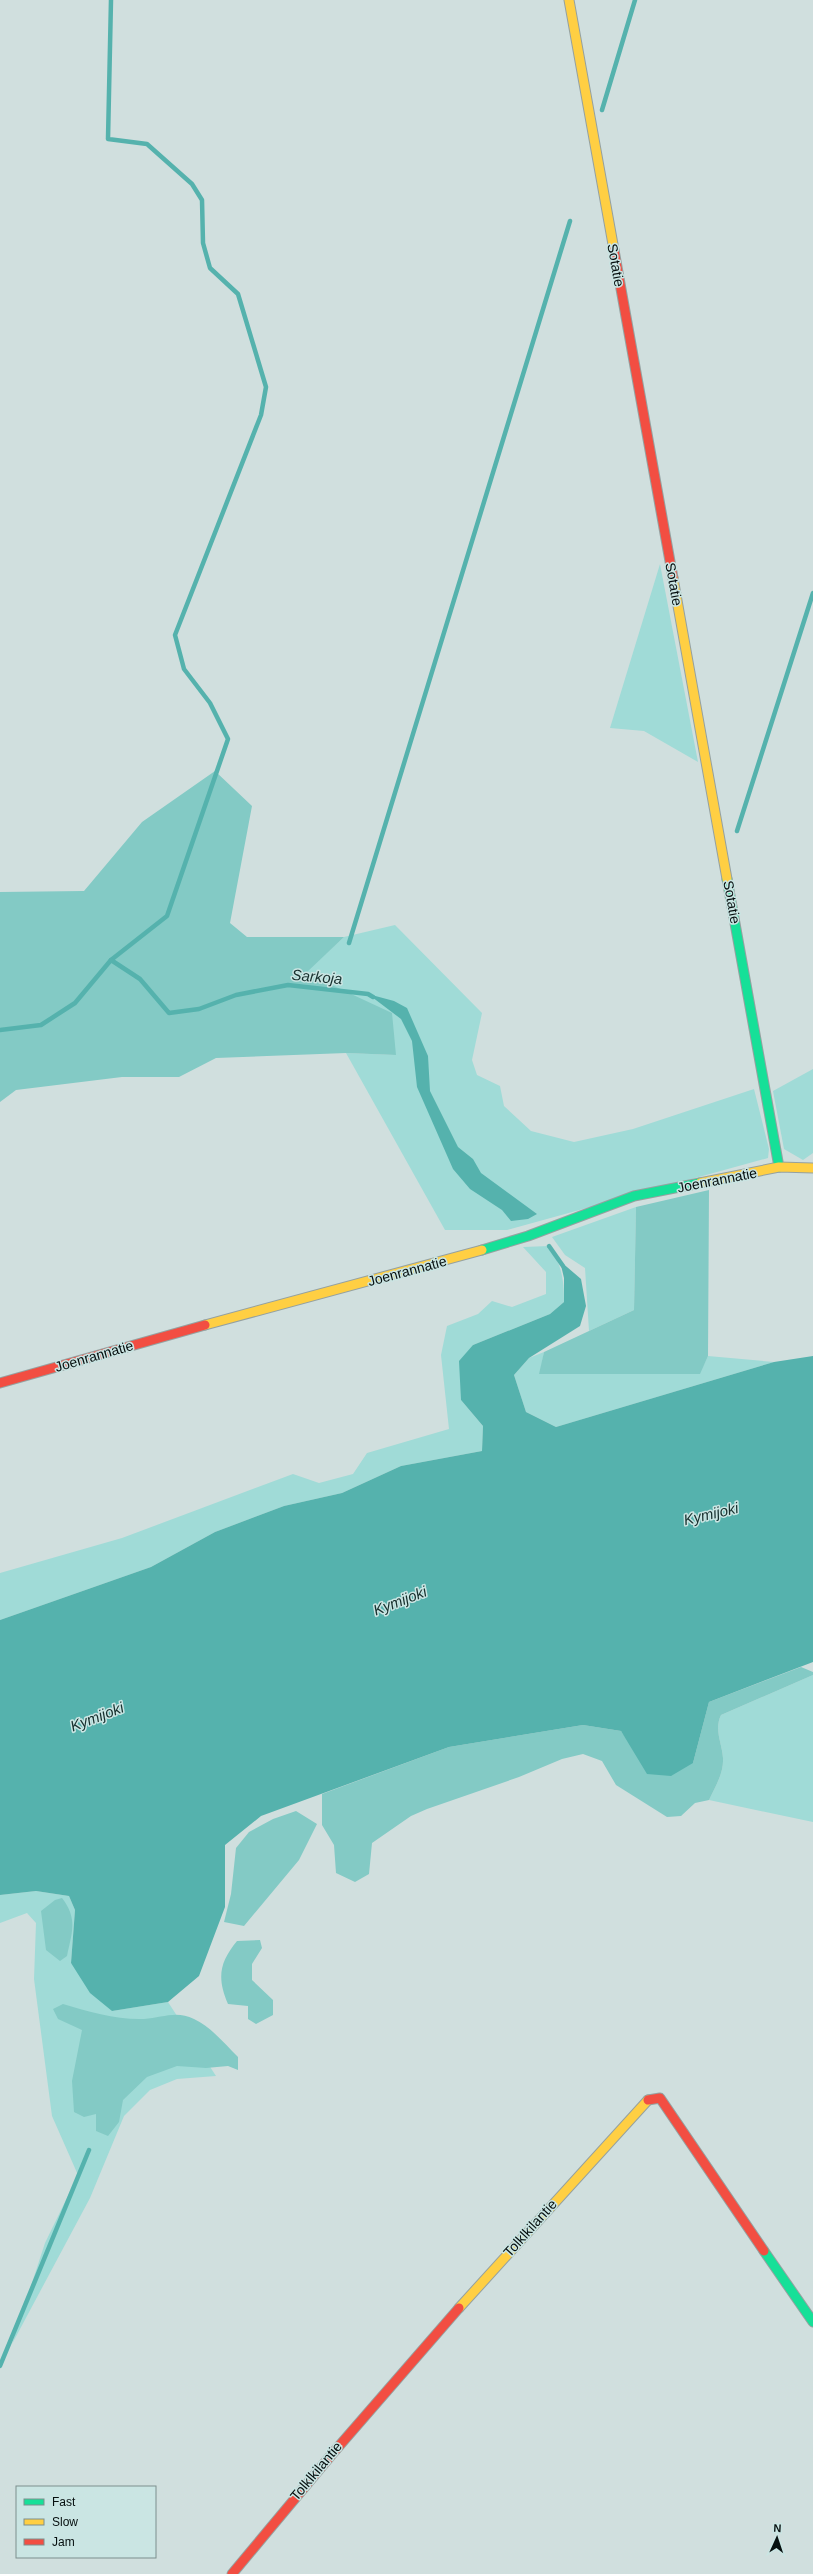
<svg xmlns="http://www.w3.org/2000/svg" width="813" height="2574" font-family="Helvetica,sans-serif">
	<rect width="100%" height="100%" fill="#d0dfde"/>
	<!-- green -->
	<g fill="#a0dbd7">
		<path d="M 660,564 L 698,762 L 644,731 L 610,728 Z"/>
		<path d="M 395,925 L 482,1013 L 472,1060 L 477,1075 L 500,1086 L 504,1106 L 531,1131 L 574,1142 L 633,1129 L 754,1089 L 769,1149 L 768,1158 L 507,1230 L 445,1230 L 346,1053 L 396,1055 L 306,972 L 344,937 Z"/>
		<path d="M 813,1069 L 813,1153 L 803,1160 L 784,1149 L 773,1091 Z"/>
		<path d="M 636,1207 L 634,1310 L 589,1331 L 585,1268 L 565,1255 L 552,1237 Z"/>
		<path d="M 549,1246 C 562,1265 564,1280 564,1302 L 550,1314 L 473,1345 L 461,1400 L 483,1426 L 482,1451 L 401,1466 L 342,1493 L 284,1506 L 215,1532 L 151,1567 L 0,1620 L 0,1573 L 122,1538 L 293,1474 L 319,1483 L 353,1474 L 367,1453 L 449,1429 L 441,1355 L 447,1326 L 478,1314 L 492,1301 L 512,1307 L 546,1294 L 546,1272 L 523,1247 Z"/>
		<path d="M 544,1352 L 540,1374 L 699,1374 L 708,1356 L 774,1362 L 556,1427 L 526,1412 L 514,1375 L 529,1358 Z"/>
		<path d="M 813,1675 L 813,1822 L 709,1800 C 715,1787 724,1773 723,1758 C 722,1743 714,1730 721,1715 Z"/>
		<path d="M 36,1891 L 69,1896 L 75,1910 L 71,1963 L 112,2011 L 168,2002 L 216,2076 L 177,2079 L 150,2090 L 124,2116 L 90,2198 L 12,2344 L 45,2243 L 78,2175 L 52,2116 L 34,1979 L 36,1923 L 27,1913 L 0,1923 L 0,1895 Z"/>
	</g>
	<!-- forest -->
	<g fill="#83cac5">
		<path d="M 215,771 L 252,806 L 230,923 L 247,937 L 344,937 L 306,973 L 392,1013 L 396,1055 L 346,1053 L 216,1058 L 179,1077 L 122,1077 L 16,1090 L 0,1102 L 0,892 L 84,891 L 142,822 Z"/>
		<path d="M 709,1190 L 708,1356 L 700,1374 L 539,1374 L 544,1352 L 634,1310 L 636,1207 Z"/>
		<path d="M 801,1667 L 813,1672 L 813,1675 L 721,1715 C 714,1730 722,1743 723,1758 C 724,1773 715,1787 709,1800 L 695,1803 L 681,1816 L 667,1817 L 616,1785 L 602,1761 L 583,1754 L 562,1759 L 519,1777 L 427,1809 L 411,1816 L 372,1843 L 369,1874 L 355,1882 L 336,1873 L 334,1845 L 322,1825 L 322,1794 L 449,1747 L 583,1725 L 621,1731 L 633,1748 L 693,1763 L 709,1702 Z"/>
		<path d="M 296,1811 L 317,1824 L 299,1860 L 244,1926 L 224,1922 L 231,1894 L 236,1848 L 249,1832 L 273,1819 Z"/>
		<path d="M 62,1898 C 78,1919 72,1932 67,1956 L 60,1961 L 46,1950 L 41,1911 L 55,1900 Z"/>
		<path d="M 260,1940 L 262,1948 L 252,1964 L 252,1980 L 273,2000 L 273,2015 L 256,2024 L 248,2019 L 248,2006 L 228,2004 C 217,1978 219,1963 237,1941 Z"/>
		<path d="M 63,2004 C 89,2012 117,2020 144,2019 C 162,2018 176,2010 194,2019 C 211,2027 225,2044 238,2057 L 238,2070 L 228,2066 L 206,2068 L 177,2066 L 147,2077 L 123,2100 L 119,2122 L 108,2136 L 96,2131 L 96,2114 L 84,2117 L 74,2112 L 72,2081 L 82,2030 L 58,2019 L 53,2009 Z"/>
	</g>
	<!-- water -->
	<g fill="#55b2ad">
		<path d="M 368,994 L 394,1001 L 407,1008 L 428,1056 L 430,1091 L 458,1147 L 473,1159 L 481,1173 L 537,1214 L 528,1219 L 511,1221 L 502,1210 L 470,1189 L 453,1169 L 417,1087 L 412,1041 L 401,1019 Z"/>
		<path d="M 560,1261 L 581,1279 L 586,1306 L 580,1326 L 529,1358 L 514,1375 L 526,1412 L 556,1427 L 774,1362 L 813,1356 L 813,1662 L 709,1702 L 693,1763 L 671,1776 L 647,1774 L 621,1731 L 583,1725 L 449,1747 L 261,1816 L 225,1845 L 225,1907 L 199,1976 L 168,2002 L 112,2011 L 90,1993 L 71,1963 L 75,1910 L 69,1896 L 36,1891 L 0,1895 L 0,1620 L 151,1567 L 215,1532 L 284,1506 L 342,1493 L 401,1466 L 482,1451 L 483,1426 L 461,1400 L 459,1361 L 473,1345 L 550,1314 L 564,1302 L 564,1278 Z"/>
	</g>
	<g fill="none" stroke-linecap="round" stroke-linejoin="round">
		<!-- stream -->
		<g stroke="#55b2ad" stroke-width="4.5">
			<path d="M 111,0 L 108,139 L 147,144 L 192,184 L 202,200 L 203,243 L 210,268 L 238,294 L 266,387 L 261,415 L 175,635 L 184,669 L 210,703 L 228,739 L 167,916 L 111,960"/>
			<path d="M 602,110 L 635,0"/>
			<path d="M 737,831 L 813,593"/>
			<path d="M 349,943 L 570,221"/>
			<path d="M 0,1030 L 41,1025 L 75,1003 L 111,960 L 140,979 L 169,1013 L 199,1009 L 236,995 L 288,985 L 368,994 L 373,997"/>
			<path d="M 549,1246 L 563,1266"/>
			<path d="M 0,2366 L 89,2150"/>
		</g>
		<!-- fast casing -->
		<g stroke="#95a1a0" stroke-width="11">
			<g id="fast">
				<path d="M 727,879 L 779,1167"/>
				<path d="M 482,1250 L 528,1236 L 634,1196 L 700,1183"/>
				<path d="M 764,2251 L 813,2322"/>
			</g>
		</g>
		<!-- slow casing -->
		<g stroke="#95a1a0" stroke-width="11">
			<g id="slow">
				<path d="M 569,0 L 614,250"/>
				<path d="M 673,578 L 727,879"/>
				<path d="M 700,1183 L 779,1167 L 813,1168"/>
				<path d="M 205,1325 L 482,1250"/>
				<path d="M 459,2308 L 648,2100"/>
			</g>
		</g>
		<!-- jam casing -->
		<g stroke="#95a1a0" stroke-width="11">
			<g id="jam">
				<path d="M 614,250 L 673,578"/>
				<path d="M 0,1383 L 205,1325"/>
				<path d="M 648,2100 L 660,2098 L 764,2251"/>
				<path d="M 232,2574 L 333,2453 L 459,2308"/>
			</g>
		</g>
		<!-- fast -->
		<use href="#fast" stroke="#16e098" stroke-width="9"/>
		<!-- slow -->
		<use href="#slow" stroke="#ffcf43" stroke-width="9"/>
		<!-- jam -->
		<use href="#jam" stroke="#f24e42" stroke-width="9"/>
	</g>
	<g text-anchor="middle" stroke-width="3" stroke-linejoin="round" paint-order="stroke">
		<!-- street labels -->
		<g font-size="14" fill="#060f0f" stroke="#cae5e3">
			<text transform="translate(616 265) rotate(80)" y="5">Sotatie</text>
			<text transform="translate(674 584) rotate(80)" y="5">Sotatie</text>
			<text transform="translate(732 902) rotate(80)" y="5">Sotatie</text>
			<text transform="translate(717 1180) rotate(-11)" y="5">Joenrannatie</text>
			<text transform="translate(407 1271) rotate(-15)" y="5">Joenrannatie</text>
			<text transform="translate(94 1356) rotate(-16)" y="5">Joenrannatie</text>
			<text transform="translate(530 2228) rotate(-48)" y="5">Tolklkilantie</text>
			<text transform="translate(316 2471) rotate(-50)" y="5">Tolklkilantie</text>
		</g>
		<!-- water labels -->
		<g font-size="15" font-style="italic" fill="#17302e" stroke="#cae5e3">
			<text transform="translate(317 977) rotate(5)" y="5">Sarkoja</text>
			<text transform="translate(711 1514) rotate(-13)" y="5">Kymijoki</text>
			<text transform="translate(400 1601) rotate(-21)" y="5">Kymijoki</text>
			<text transform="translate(97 1717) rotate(-21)" y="5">Kymijoki</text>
		</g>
	</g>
	<!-- legend -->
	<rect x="16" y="2486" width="140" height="72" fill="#cae5e3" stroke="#7c8f8e"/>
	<rect x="24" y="2499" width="20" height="6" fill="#16e098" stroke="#7c8f8e"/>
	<text x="52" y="2506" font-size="12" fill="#060f0f">Fast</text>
	<rect x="24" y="2519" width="20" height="6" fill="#ffcf43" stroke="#7c8f8e"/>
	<text x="52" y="2526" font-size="12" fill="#060f0f">Slow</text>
	<rect x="24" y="2539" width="20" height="6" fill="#f24e42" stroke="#7c8f8e"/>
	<text x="52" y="2546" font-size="12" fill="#060f0f">Jam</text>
	<!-- north arrow -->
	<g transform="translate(777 2538) rotate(3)" stroke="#cae5e3" stroke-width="3" paint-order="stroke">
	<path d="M0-3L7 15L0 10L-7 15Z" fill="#060f0f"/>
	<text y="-6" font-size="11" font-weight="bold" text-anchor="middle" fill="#060f0f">N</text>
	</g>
</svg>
